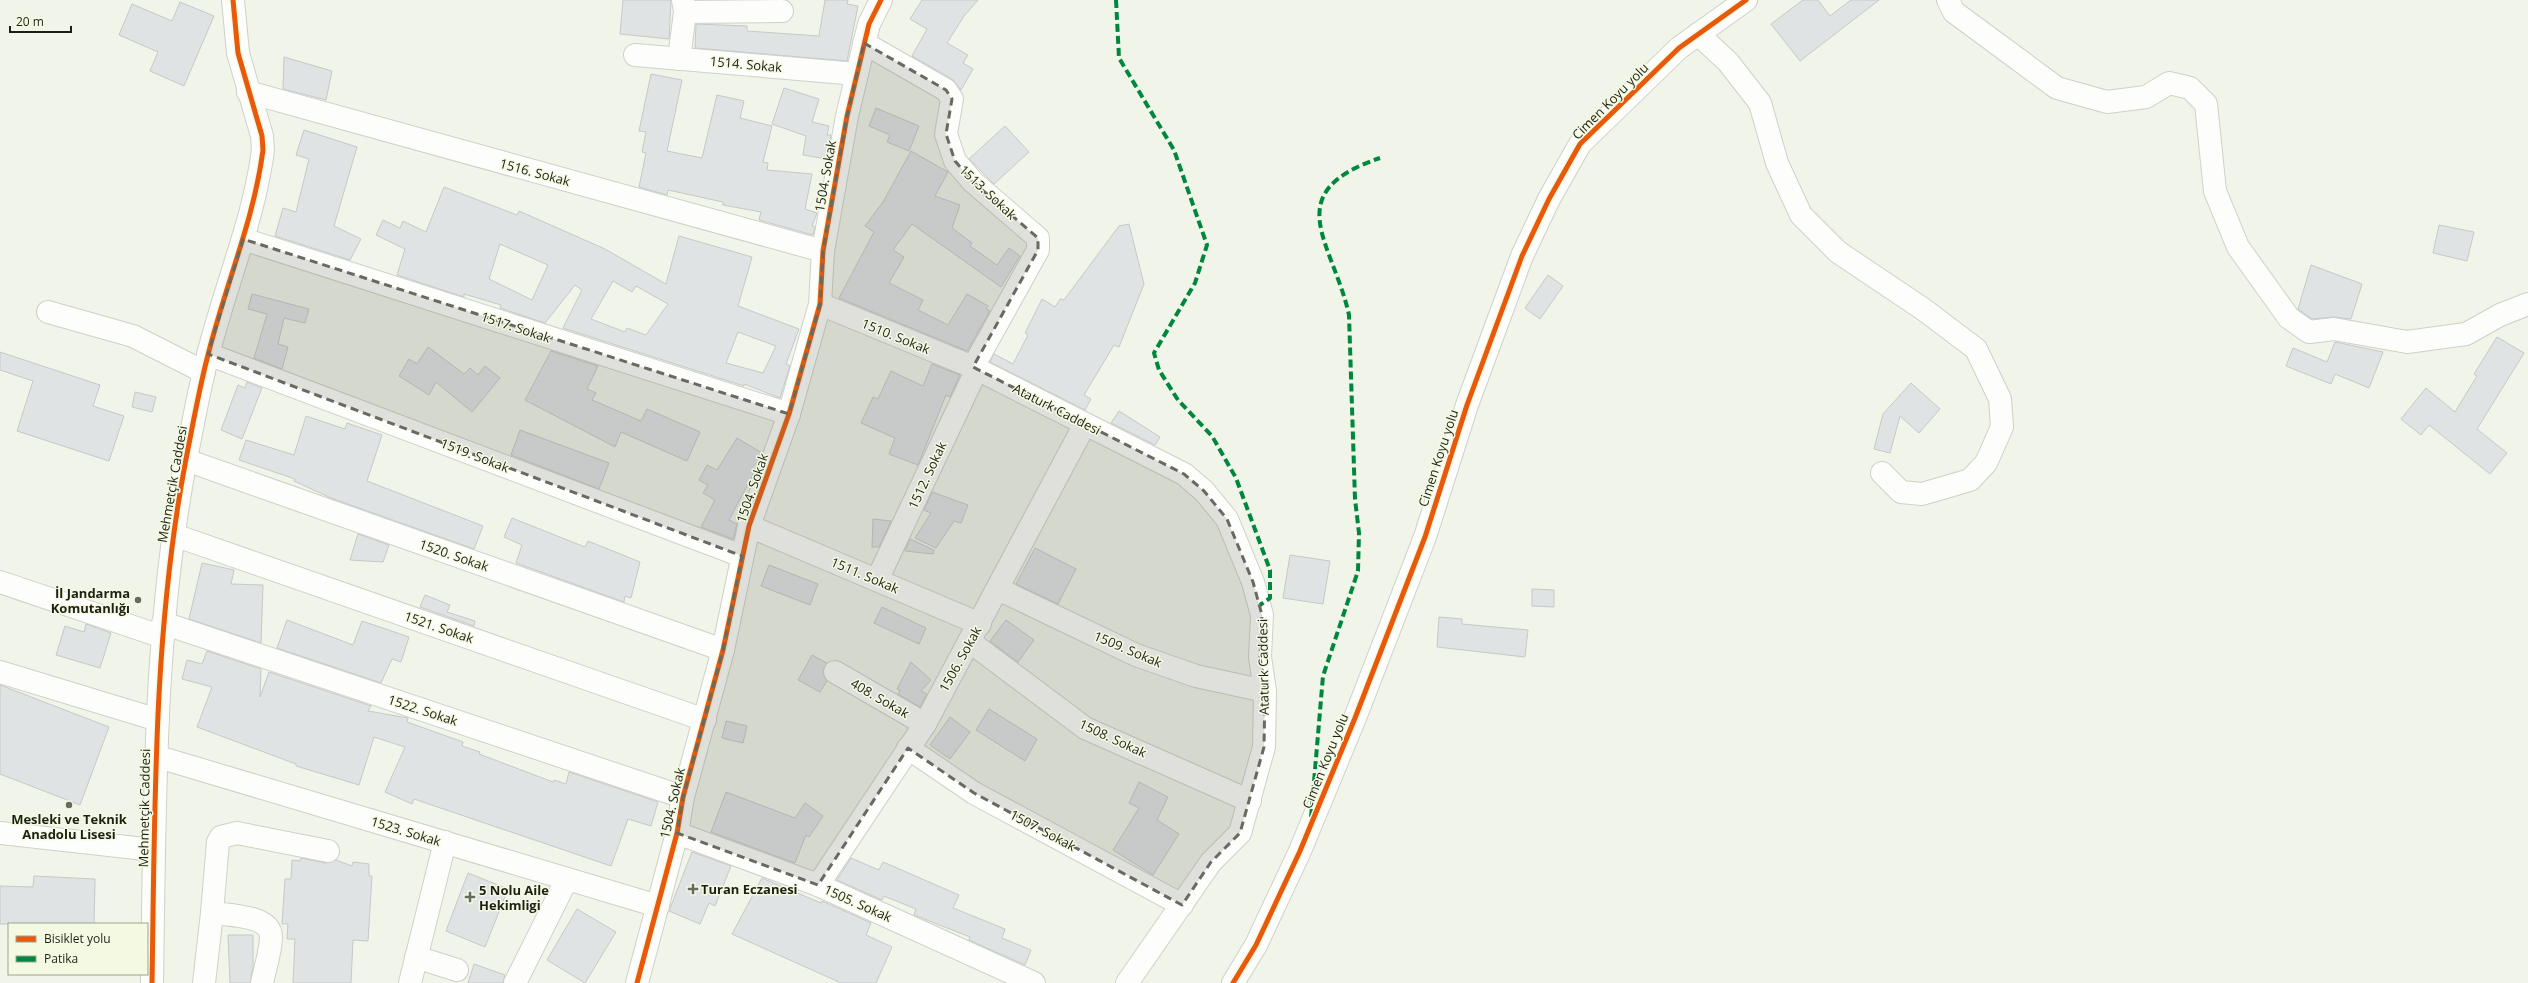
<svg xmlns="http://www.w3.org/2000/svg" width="2528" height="983" font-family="'Open Sans',sans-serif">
	<rect width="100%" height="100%" fill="#f1f4e8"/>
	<!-- building -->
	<g fill="#dfe3e3" stroke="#c5c9c7" fill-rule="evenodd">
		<path d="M 623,0 L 671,0 L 669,39 L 620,34 Z"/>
		<path d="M 825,0 L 848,0 L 847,4 L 858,6 L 847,61 L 695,48 L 696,24 L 747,26 L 747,31 L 819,36 Z"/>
		<path d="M 922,0 L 978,0 L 964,16 L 947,43 L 968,55 L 963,63 L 973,69 L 961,90 L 952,79 L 912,56 L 927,29 L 910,19 Z"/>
		<path d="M 1803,0 L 1818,0 L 1830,16 L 1851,0 L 1879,0 L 1800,61 L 1771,24 Z"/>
		<path d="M 180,2 L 214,16 L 184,86 L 150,71 L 158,52 L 119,35 L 132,4 L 172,21 Z"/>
		<path d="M 284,57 L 332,71 L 326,100 L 283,89 Z"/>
		<path d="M 651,74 L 682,80 L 667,151 L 702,158 L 717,95 L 744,101 L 740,118 L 772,126 L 763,162 L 768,163 L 767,170 L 812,174 L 805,209 L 817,213 L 812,226 L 815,227 L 813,235 L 759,220 L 761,212 L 723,205 L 723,202 L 668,190 L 667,195 L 639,187 L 646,153 L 642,152 L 646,132 L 639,131 Z"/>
		<path d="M 784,88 L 819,99 L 812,122 L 829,126 L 827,135 L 831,135 L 827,159 L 803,155 L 806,136 L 772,124 Z"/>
		<path d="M 876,108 L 919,126 L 909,151 L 887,142 L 890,135 L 869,126 Z"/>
		<path d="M 1005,126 L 1029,152 L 994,184 L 969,159 Z"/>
		<path d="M 304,130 L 357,147 L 334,226 L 361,239 L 350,260 L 275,236 L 283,208 L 296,212 L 309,159 L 296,155 Z"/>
		<path d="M 911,151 L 948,172 L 935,196 L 960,205 L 952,228 L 972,243 L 970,246 L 997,265 L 1009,248 L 1020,256 L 1001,287 L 912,224 L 893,250 L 904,257 L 889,283 L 923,300 L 918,310 L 948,325 L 967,294 L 988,306 L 986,309 L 990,311 L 967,351 L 839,298 L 874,232 L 865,226 L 883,202 Z"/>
		<path d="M 444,187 L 517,215 L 519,211 L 605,249 L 666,284 L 679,236 L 752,257 L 738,306 L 799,329 L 786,364 L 790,366 L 780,398 L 744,384 L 744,386 L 563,328 L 582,290 L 575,285 L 545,323 L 500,308 L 501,305 L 464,294 L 464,297 L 397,275 L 405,249 L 376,235 L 383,220 L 400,228 L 403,221 L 426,232 ZM 500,244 L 548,265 L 532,300 L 489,279 ZM 613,281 L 632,292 L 636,286 L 668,304 L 646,335 L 627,328 L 625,332 L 591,319 ZM 738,332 L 776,346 L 763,373 L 726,363 Z"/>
		<path d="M 1129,224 L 1144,284 L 1119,347 L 1114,345 L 1084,395 L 1091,399 L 1085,410 L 990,362 L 994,354 L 1013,364 L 1028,335 L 1025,333 L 1042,299 L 1055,307 L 1060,299 L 1064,300 L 1119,226 Z"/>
		<path d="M 2439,225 L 2474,232 L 2467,261 L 2433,253 Z"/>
		<path d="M 2311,265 L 2362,284 L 2351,319 L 2333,317 L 2312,319 L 2298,309 Z"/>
		<path d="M 1548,275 L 1563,286 L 1540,319 L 1525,308 Z"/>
		<path d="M 252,294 L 309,309 L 305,323 L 284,318 L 278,344 L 288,347 L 282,369 L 254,358 L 267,314 L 248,309 Z"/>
		<path d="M 2497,337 L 2524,353 L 2477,429 L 2507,453 L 2490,474 L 2429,425 L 2421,435 L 2401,419 L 2426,388 L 2455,412 L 2477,376 L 2474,374 Z"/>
		<path d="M 2335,342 L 2383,352 L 2369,388 L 2335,374 L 2331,384 L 2286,366 L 2293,348 L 2327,362 Z"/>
		<path d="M 428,347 L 464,374 L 470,368 L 478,375 L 485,366 L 500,378 L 472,412 L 436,382 L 429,395 L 399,376 L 409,359 L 417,364 Z"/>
		<path d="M 551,351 L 598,366 L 587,389 L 596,393 L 592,400 L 641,421 L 647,409 L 700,432 L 687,461 L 621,432 L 615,447 L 525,400 Z"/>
		<path d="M 0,352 L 100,385 L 93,406 L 124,416 L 109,461 L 17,431 L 33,381 L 0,370 Z"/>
		<path d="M 932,364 L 960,375 L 950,397 L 946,395 L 918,465 L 889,454 L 895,438 L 861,423 L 873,397 L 878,399 L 891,371 L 923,386 Z"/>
		<path d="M 247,382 L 262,388 L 242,439 L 221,430 L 238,385 L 245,388 Z"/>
		<path d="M 1911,383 L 1940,409 L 1919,433 L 1900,416 L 1890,453 L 1874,449 L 1883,414 Z"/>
		<path d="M 135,392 L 156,397 L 152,412 L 132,407 Z"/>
		<path d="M 1119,411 L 1160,437 L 1155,445 L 1111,423 Z"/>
		<path d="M 306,416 L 345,429 L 347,423 L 382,435 L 367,481 L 483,526 L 474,549 L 331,498 L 294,481 L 295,479 L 239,460 L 246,440 L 294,455 Z"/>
		<path d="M 520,430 L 609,463 L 599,489 L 511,455 Z"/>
		<path d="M 737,438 L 762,453 L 755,471 L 729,520 L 737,524 L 733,539 L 701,527 L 715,500 L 703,493 L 708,485 L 699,480 L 707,465 L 717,470 Z"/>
		<path d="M 932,492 L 968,505 L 961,523 L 954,521 L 936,548 L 915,538 L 931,513 L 924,510 Z"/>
		<path d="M 512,518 L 585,547 L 588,541 L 640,562 L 631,598 L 625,596 L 624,602 L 516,563 L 522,545 L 504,537 Z"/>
		<path d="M 873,519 L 891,521 L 879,547 L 872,547 Z"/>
		<path d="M 358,534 L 389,545 L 383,562 L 350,560 Z"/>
		<path d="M 910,539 L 934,550 L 933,554 L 905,551 Z"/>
		<path d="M 1035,548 L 1076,569 L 1058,604 L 1016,584 Z"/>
		<path d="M 1290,555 L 1330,561 L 1323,604 L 1283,598 Z"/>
		<path d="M 202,563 L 234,570 L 231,584 L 263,585 L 261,643 L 189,619 Z"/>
		<path d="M 769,565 L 818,584 L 810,605 L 761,586 Z"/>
		<path d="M 1532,589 L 1554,590 L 1554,607 L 1532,606 Z"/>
		<path d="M 425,595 L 450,605 L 447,612 L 475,621 L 474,626 L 420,607 Z"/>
		<path d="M 882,607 L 926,628 L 919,644 L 874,623 Z"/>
		<path d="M 1439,617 L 1462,619 L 1462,624 L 1528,630 L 1525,657 L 1437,647 Z"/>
		<path d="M 287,620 L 353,645 L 362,621 L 409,637 L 401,662 L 392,659 L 381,683 L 277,648 Z"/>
		<path d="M 1006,620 L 1034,640 L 1018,662 L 990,641 Z"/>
		<path d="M 86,624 L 111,633 L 100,668 L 56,655 L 65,626 L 84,632 Z"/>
		<path d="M 207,651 L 261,669 L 260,697 L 269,672 L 371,706 L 368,711 L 408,718 L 407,722 L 463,742 L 462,746 L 480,752 L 479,754 L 553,782 L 554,780 L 566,784 L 569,772 L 658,802 L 651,826 L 628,819 L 611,866 L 414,799 L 412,804 L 385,792 L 405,747 L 374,737 L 359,785 L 296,766 L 296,764 L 197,727 L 212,687 L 182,679 L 187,660 L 202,664 Z"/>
		<path d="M 812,655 L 827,663 L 823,672 L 827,681 L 820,692 L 798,680 Z"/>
		<path d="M 911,662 L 931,680 L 921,691 L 927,694 L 920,707 L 898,694 L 900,690 L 897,689 Z"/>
		<path d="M 0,685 L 109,727 L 80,805 L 0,774 Z"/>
		<path d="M 989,709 L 1037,739 L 1025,761 L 976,730 Z"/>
		<path d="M 950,717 L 970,732 L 950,759 L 930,745 Z"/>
		<path d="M 726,721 L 747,726 L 743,743 L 722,738 Z"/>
		<path d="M 1139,782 L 1168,797 L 1157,820 L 1179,834 L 1153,875 L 1113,850 L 1139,808 L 1129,803 Z"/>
		<path d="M 726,792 L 795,818 L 805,803 L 823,816 L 809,837 L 806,835 L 795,863 L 711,832 Z"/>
		<path d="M 692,852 L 731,866 L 715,906 L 709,903 L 700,924 L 669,911 Z"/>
		<path d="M 301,858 L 326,863 L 336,860 L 352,866 L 353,862 L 369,864 L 369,876 L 372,876 L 368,941 L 353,940 L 351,983 L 293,983 L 295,939 L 287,939 L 288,924 L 282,924 L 285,879 L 291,879 L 292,860 L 300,861 Z"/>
		<path d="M 851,858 L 879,870 L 883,862 L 959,895 L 953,908 L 1005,929 L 1002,938 L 1031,950 L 1025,965 L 969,940 L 970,937 L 914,915 L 916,909 L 884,896 L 882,900 L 837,880 Z"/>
		<path d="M 468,873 L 508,889 L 485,947 L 446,931 Z"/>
		<path d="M 34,876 L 95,879 L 94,924 L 0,924 L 0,886 L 33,887 Z"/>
		<path d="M 762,878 L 821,903 L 822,901 L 871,923 L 866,935 L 892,947 L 876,983 L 841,983 L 732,934 Z"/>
		<path d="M 577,909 L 616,932 L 585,983 L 547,960 Z"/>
		<path d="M 228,935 L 253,935 L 253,967 L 250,983 L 230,983 Z"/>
		<path d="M 474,964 L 505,975 L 503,983 L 468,983 Z"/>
	</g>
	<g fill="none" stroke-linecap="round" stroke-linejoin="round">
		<!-- minor casing -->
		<g stroke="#ced1c7" stroke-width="24">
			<g id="minor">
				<path d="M 1948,0 L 1954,12 L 2057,88 L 2107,102 L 2146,97 L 2169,83 L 2190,88 L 2206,104 L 2215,191 L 2238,247 L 2289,318 L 2309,332 L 2334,329 L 2407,342 L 2466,334 L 2500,315 L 2528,304"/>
				<path d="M 685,12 L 782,11"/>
				<path d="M 1698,34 L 1728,62 L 1760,103 L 1777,163 L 1801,215 L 1838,252 L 1923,309 L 1976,349 L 2000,399 L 2002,427 L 1986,463 L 1970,480 L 1922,494 L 1901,492 L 1882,473"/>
				<path d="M 864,43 L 946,90 L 952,99 L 946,134 L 955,161 L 973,182 L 1038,238 L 1038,250 L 973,367"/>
				<path d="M 635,55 L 857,74"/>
				<path d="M 679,59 L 685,12 L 683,0"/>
				<path d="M 248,92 L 823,251"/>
				<path d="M 243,239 L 789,414"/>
				<path d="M 820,304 L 973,367 L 1184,474 L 1204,491 L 1227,519 L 1253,582 L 1262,615 L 1260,657 L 1265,691 L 1264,747 L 1240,833 L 1211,862 L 1127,983"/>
				<path d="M 48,312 L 133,336 L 204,372"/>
				<path d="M 208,354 L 742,556"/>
				<path d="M 186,460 L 723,650"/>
				<path d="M 749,526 L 980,624"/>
				<path d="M 174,535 L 705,720"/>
				<path d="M 877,580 L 977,369"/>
				<path d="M 0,582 L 163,637"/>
				<path d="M 998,589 L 1136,655 L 1196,676 L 1265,691"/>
				<path d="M 163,623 L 683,797"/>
				<path d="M 969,641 L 1085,728 L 1250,801"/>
				<path d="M 0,672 L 158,720"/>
				<path d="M 835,672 L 925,724"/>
				<path d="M 908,748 L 974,793 L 1182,905"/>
				<path d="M 155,756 L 658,906"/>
				<path d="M 0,833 L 154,850"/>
				<path d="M 677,833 L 818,885 L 1034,983"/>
				<path d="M 818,885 L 925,724 L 1085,424"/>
				<path d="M 416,957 L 457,970"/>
				<path d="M 152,983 C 155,808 153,631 186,459 C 193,424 199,389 208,355 C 225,286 254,220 263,150 L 262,136 L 238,53 L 233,0"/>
				<path d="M 204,983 L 212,913"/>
				<path d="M 262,983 C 265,968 271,951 271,937 C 271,915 227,915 212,913 L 218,842 L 221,837 L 237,833 L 328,851"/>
				<path d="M 410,983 L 445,842"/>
				<path d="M 515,983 L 567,879"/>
				<path d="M 637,983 L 677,833 L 683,797 L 723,650 L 749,526 L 789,414 L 820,304 L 823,251 L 847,116 L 869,24 L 881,0"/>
				<path d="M 1233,983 L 1256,945 L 1300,851 L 1355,718 L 1425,537 L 1467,405 L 1522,256 L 1549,199 L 1580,144 L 1679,48 L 1746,0"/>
			</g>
		</g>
		<!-- minor -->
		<use href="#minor" stroke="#fdfdfc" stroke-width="22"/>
		<!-- quiet -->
		<g stroke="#00873e" stroke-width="4" stroke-dasharray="8 4" stroke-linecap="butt">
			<path d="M 1116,0 L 1119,58 L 1174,150 L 1207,245 L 1195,283 L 1154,353 L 1159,370 L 1178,400 L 1212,436 L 1236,478 L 1270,570 L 1270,598 L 1260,605"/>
			<path d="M 1311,817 L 1323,676 L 1358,571 L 1359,533 L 1355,499 L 1349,315 C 1333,242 1277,193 1380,158"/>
		</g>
		<!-- cycleway casing -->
		<g stroke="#f4fae2" stroke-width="8">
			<g id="cycleway">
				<path d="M 152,983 C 155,808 153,631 186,459 C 193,424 199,389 208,355 C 225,286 254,220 263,150 L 262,136 L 238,53 L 233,0"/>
				<path d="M 637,983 L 677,833 L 683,797 L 723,650 L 749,526 L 789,414 L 820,304 L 823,251 L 847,116 L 869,24 L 881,0"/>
				<path d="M 1233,983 L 1256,945 L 1300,851 L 1355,718 L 1425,537 L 1467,405 L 1522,256 L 1549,199 L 1580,144 L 1679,48 L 1746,0"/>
			</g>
		</g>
		<!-- cycleway -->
		<use href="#cycleway" stroke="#e8590c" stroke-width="5"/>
	</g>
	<!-- marked area -->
	<path fill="#686a60" fill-opacity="0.2" stroke="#686a60" stroke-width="3" stroke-dasharray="8 5" stroke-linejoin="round" d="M 864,43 L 946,90 L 952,99 L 946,134 L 955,161 L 973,182 L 1038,238 L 1038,250 L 973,367 L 1184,474 L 1204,491 L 1227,519 L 1253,582 L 1262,615 L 1260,657 L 1265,691 L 1264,747 L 1240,833 L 1211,862 L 1182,905 L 974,793 L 908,748 L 818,885 L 677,833 L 683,797 L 723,650 L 742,556 L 208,354 L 243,239 L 789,414 L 820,304 L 823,251 L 847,116 Z"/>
	<!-- markers -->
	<g fill="#686a60" stroke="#f4fae2" stroke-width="1.5">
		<circle cx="138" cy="600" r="4"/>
		<circle cx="69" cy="805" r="4"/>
		<path d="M691 883h4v4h4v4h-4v4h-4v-4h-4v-4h4z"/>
		<path d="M468 891h4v4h4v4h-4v4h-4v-4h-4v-4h4z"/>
	</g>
	<g text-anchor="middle" stroke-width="3" stroke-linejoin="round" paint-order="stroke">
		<!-- street labels -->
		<g font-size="13" fill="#1e2017" stroke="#f4fae2">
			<text transform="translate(746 64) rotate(5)" y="5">1514. Sokak</text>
			<text transform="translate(1610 101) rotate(-45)" y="5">Cimen Koyu yolu</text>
			<text transform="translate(535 172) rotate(15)" y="5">1516. Sokak</text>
			<text transform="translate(825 176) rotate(-80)" y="5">1504. Sokak</text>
			<text transform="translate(988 192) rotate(43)" y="5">1513. Sokak</text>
			<text transform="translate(516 327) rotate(18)" y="5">1517. Sokak</text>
			<text transform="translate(896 336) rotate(22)" y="5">1510. Sokak</text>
			<text transform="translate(1057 409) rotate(27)" y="5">Ataturk Caddesi</text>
			<text transform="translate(475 455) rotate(21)" y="5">1519. Sokak</text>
			<text transform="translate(1438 458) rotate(-72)" y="5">Cimen Koyu yolu</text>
			<text transform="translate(927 475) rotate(-65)" y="5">1512. Sokak</text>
			<text transform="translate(172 484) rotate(-80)" y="5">Mehmetçik Caddesi</text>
			<text transform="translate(752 488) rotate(-71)" y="5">1504. Sokak</text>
			<text transform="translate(454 555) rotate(19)" y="5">1520. Sokak</text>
			<text transform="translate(865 575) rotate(23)" y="5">1511. Sokak</text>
			<text transform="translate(439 627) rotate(19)" y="5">1521. Sokak</text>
			<text transform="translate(1128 649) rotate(23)" y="5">1509. Sokak</text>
			<text transform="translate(960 659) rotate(-61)" y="5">1506. Sokak</text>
			<text transform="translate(1263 667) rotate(-91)" y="5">Ataturk Caddesi</text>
			<text transform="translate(880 698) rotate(30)" y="5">408. Sokak</text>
			<text transform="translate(423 710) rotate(18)" y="5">1522. Sokak</text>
			<text transform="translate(1113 738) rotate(25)" y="5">1508. Sokak</text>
			<text transform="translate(1325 761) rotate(-68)" y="5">Cimen Koyu yolu</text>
			<text transform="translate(672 803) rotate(-77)" y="5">1504. Sokak</text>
			<text transform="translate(144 808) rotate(-89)" y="5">Mehmetçik Caddesi</text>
			<text transform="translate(1043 830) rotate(28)" y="5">1507. Sokak</text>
			<text transform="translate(406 831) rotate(17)" y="5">1523. Sokak</text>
			<text transform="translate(858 903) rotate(24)" y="5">1505. Sokak</text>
		</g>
		<!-- poi labels -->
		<g font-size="13" font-weight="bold" fill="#1e2017" stroke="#f4fae2" text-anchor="start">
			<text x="130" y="598" text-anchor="end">İl Jandarma<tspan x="130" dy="15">Komutanlığı</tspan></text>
			<text x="69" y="824" text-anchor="middle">Mesleki ve Teknik<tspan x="69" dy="15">Anadolu Lisesi</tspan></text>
			<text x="701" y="894">Turan Eczanesi</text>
			<text x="479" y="895">5 Nolu Aile<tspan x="479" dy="15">Hekimligi</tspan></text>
		</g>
	</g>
	<!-- legend -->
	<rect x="8" y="923" width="140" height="52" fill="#f4fae2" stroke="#9ea391"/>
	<rect x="16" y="936" width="20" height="6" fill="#e8590c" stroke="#9ea391"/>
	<text x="44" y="943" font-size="12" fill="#1e2017">Bisiklet yolu</text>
	<rect x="16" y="956" width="20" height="6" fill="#00873e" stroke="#9ea391"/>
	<text x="44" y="963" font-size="12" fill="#1e2017">Patika</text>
	<!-- scale -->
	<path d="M10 26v6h61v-6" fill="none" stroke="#1e2017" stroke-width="2"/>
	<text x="16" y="26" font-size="12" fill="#1e2017" stroke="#f4fae2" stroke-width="3" paint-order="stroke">20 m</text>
</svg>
